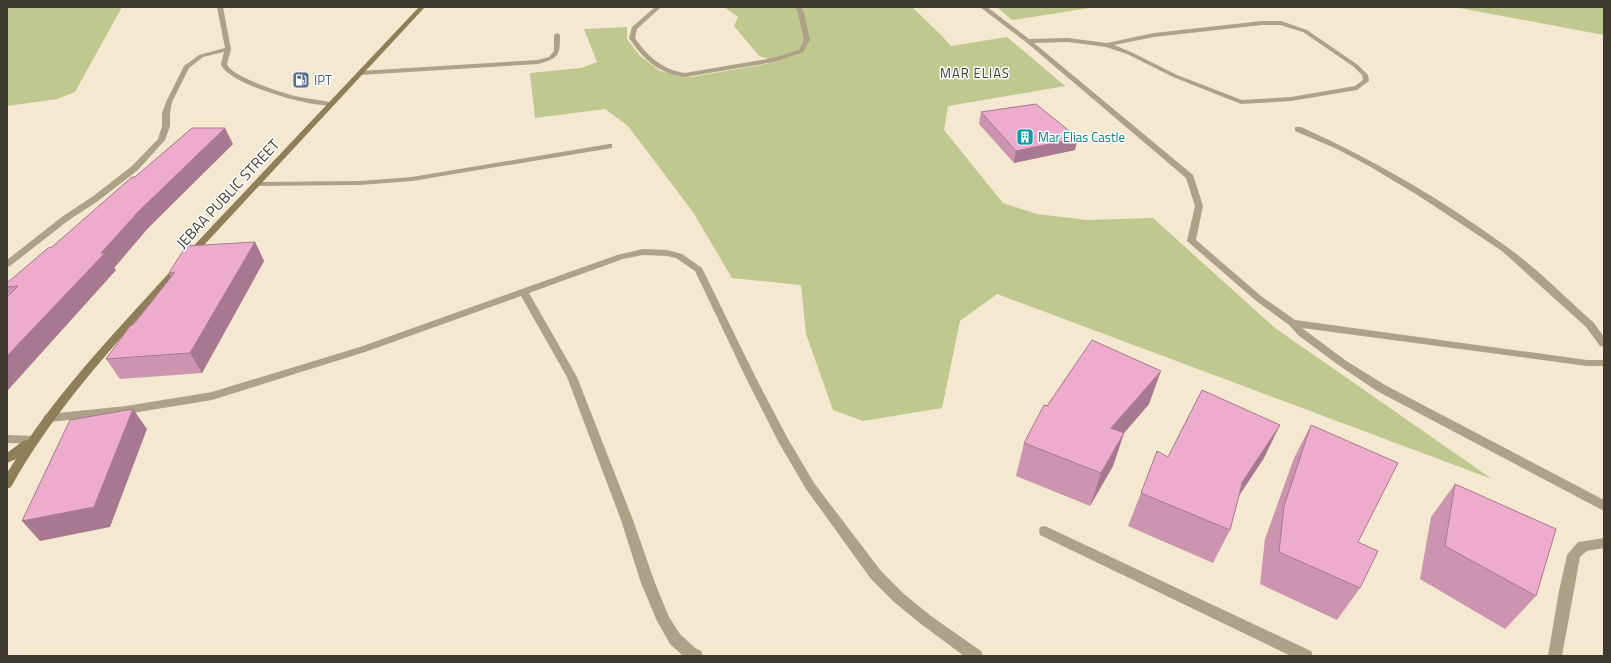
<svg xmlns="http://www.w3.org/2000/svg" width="1611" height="663" font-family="'Titillium Web',sans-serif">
	<rect width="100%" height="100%" fill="#f4e8d1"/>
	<!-- green -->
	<g fill="#bec88f">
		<path d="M 7,7 L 122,7 L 75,92 L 57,99 L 7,106 Z"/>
		<path d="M 724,7 L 912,7 L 941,35 L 951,46 L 1007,37 L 1065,86 L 948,106 L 944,130 L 1003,203 L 1037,214 L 1087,220 L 1153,218 L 1275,328 L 1492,479 L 997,294 L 960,321 L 942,408 L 863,421 L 833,410 L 806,334 L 801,285 L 732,278 L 693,212 L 628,126 L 605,109 L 535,118 L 530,73 L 581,68 L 597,62 L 584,29 L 627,27 L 627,39 L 640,56 L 660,71 L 691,77 L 777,62 L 759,56 L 734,26 L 738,17 Z"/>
		<path d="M 997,7 L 1096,7 L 1012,20 Z"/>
		<path d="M 1454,7 L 1604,7 L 1604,35 Z"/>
	</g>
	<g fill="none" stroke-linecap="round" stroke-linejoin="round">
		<!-- street -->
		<g fill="#ada187" fill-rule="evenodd">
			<path d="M 217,7 L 223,7 L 231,49 L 227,64 C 230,76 282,93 295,96 C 308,99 321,100 334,103 L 334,105 C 315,109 226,84 221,64 L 224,52 L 203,57 L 189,68 L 172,102 L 170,113 L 170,126 L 165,140 L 138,170 L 98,201 L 69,220 L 10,266 L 7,267 L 7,260 L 63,216 L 92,197 L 132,166 L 158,139 L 162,126 L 162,113 L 166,102 L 184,66 L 199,55 L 225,48 Z"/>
			<path d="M 655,7 L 661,7 L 637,29 L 635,38 C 647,56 663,70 685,73 L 773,58 L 799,50 L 804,40 L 798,13 L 795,7 L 801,7 L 804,13 L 810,40 L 803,52 L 774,62 L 685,77 C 659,74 643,59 629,38 L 632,27 Z"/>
			<path d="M 980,7 L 987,7 L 1029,39 L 1068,38 L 1107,43 L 1154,33 L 1262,21 L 1281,21 L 1307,30 L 1358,65 L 1368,75 L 1369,81 L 1357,90 L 1291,101 L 1241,104 L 1173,77 L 1127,54 L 1106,47 L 1068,42 L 1034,43 L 1193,175 L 1203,206 L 1196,240 L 1261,296 L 1295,320 L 1587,360 L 1604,360 L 1604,366 L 1587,366 L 1302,328 L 1345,360 L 1385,385 L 1604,500 L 1604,511 L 1377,391 L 1337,364 L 1298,335 L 1289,325 L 1255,300 L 1187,241 L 1195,206 L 1186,178 L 1026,42 ZM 1262,25 L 1280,25 L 1303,32 L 1354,67 L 1362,75 L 1363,80 L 1355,86 L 1291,97 L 1242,100 L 1177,75 L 1131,52 L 1114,45 L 1154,37 Z"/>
			<path d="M 557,33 L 560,35 C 560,56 559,58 538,64 L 360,75 L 357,73 L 360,71 L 537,60 L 549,57 L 554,51 L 554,35 Z"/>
			<path d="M 1295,127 L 1301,127 C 1373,159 1443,200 1507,247 C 1538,269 1565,297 1594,323 L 1604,337 L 1604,347 L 1600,346 L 1586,327 L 1502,251 L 1419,196 L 1369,166 L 1337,149 L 1295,131 Z"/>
			<path d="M 609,144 L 612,144 L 612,148 L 412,181 L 360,185 L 255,186 L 251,184 L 255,182 L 360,181 L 412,177 Z"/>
			<path d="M 643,249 L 667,250 L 682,254 L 702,268 L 756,378 L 788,439 L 814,483 L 881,571 L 904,594 L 931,616 L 981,651 L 983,656 L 964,656 L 921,624 L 894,602 L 871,579 L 806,489 L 779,443 L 746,378 L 695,271 L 676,258 L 667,256 L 643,255 L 623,259 L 529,293 L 577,377 L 633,520 L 655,583 L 669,617 L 680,634 L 695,648 L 701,651 L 703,656 L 683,656 L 670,644 L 657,621 L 641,583 L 621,520 L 567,377 L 521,296 L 368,351 L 212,400 L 126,414 L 49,422 L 45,421 L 43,418 L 45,415 L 49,414 L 126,406 L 212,392 L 360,347 L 617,255 Z"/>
			<path d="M 7,435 L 34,436 L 38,437 L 40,440 L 38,443 L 34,444 L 7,443 Z"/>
			<path d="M 1045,526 L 1311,651 L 1313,656 L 1291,656 L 1040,535 L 1039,531 L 1040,527 Z"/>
			<path d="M 1604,538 L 1604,548 L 1587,551 L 1580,557 L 1562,656 L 1548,656 L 1559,591 L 1567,555 L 1578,542 Z"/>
		</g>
		<!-- secondary -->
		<g fill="#8f7e57" fill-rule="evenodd">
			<path d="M 419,7 L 425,7 L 193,257 L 187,257 L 186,255 L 187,253 L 216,222 Z"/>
			<path d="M 179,264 L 184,267 L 182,269 C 121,338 56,406 11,487 L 7,489 L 7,473 L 16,459 L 7,463 L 7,453 L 23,441 L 28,440 C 71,377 125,322 176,265 Z"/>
		</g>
	</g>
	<!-- wall -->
	<g fill="#cd94b0">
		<path d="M 981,112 L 1075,150 L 1014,163 L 979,124 Z"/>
		<path d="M 233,144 L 148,228 L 114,268 L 116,270 L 7,391 L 7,297 L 9,295 L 7,292 L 7,283 L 52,247 L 135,177 Z"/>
		<path d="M 255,242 L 264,261 L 202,373 L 120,379 L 106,359 L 171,277 L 169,273 Z"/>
		<path d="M 1149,404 L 1124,433 L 1113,466 L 1090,506 L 1016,476 L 1024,443 L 1047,406 Z"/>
		<path d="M 1311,425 L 1358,542 L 1360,588 L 1337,620 L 1260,584 L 1265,539 L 1294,458 Z"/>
		<path d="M 1168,457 L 1264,458 L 1239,495 L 1230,530 L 1213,563 L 1128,526 L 1141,493 Z"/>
		<path d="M 1455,484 L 1536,596 L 1505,629 L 1420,579 L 1431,517 Z"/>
	</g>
	<!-- shaded-wall -->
	<g fill="#a77890">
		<path d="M 225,128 L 233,144 L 148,228 L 114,268 L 116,270 L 7,391 L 7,356 L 101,253 L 139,211 Z"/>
		<path d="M 1078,138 L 1075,150 L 1014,163 L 1016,151 Z"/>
		<path d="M 255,242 L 264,261 L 202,373 L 190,353 Z"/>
		<path d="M 1161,371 L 1149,404 L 1100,461 L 1111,428 Z"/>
		<path d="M 133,409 L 147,429 L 110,527 L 40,541 L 22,521 Z"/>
		<path d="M 1280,425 L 1264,458 L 1225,517 L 1241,484 Z"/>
		<path d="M 1124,433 L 1113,466 L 1090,506 L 1101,473 Z"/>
	</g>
	<!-- building -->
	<g fill="#eeaccd" stroke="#a77890">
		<path d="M 1036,104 L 1078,138 L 1016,151 L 981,112 Z"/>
		<path d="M 192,128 L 225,128 L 139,211 L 101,253 L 105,253 L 7,356 L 7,297 L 18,286 L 7,287 L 7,283 L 48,248 L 52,247 L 132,177 L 135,177 Z"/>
		<path d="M 255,242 L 190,353 L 106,359 L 130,326 L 134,324 L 175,272 L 169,273 L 186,246 Z"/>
		<path d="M 1092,340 L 1161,371 L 1111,428 L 1124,433 L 1101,473 L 1024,443 L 1044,405 L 1047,406 Z"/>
		<path d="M 1202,390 L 1280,425 L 1241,484 L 1242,484 L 1230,530 L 1141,493 L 1157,451 L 1168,457 Z"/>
		<path d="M 133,409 L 94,507 L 22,521 L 70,420 Z"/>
		<path d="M 1311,425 L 1398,463 L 1358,542 L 1378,551 L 1360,588 L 1279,552 L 1284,506 Z"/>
		<path d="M 1455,484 L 1556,529 L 1536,596 L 1445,546 Z"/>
	</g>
	<!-- icons -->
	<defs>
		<g id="fuel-square" transform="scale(0.9)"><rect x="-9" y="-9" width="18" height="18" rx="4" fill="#5c6f8a" stroke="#fff"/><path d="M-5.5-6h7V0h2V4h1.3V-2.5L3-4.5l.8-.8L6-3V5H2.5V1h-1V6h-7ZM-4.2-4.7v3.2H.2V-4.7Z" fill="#fff"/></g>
		<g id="building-square" transform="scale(0.9)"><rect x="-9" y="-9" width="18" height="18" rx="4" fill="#0f9aa8" stroke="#fff"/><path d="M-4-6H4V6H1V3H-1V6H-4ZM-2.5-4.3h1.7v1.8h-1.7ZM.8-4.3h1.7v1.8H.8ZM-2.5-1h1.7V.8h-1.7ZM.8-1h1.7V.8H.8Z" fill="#fff"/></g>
	</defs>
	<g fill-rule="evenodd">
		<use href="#fuel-square" x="301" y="80"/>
		<use href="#building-square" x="1025" y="137"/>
	</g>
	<g text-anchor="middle" stroke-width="3" stroke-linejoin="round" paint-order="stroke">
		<!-- far-neighbourhood labels -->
		<g font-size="13" letter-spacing="1" fill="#3f3a31" stroke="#fff">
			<text x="975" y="78">MAR ELIAS</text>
		</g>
		<!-- far-service labels -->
		<g font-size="13" fill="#4e5e75" stroke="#fff" text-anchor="start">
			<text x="314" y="85">IPT</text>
		</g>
		<!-- far-culture labels -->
		<g font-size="13" fill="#0d838f" stroke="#fff" text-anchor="start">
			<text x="1038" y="142">Mar Elias Castle</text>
		</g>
		<!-- street labels -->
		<g font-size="15" fill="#3f3a31" stroke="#fff">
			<text transform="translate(228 194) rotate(-47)" y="5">JEBAA PUBLIC STREET</text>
		</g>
	</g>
	<!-- border -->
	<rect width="1611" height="663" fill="none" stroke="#3f3a31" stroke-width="16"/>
</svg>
